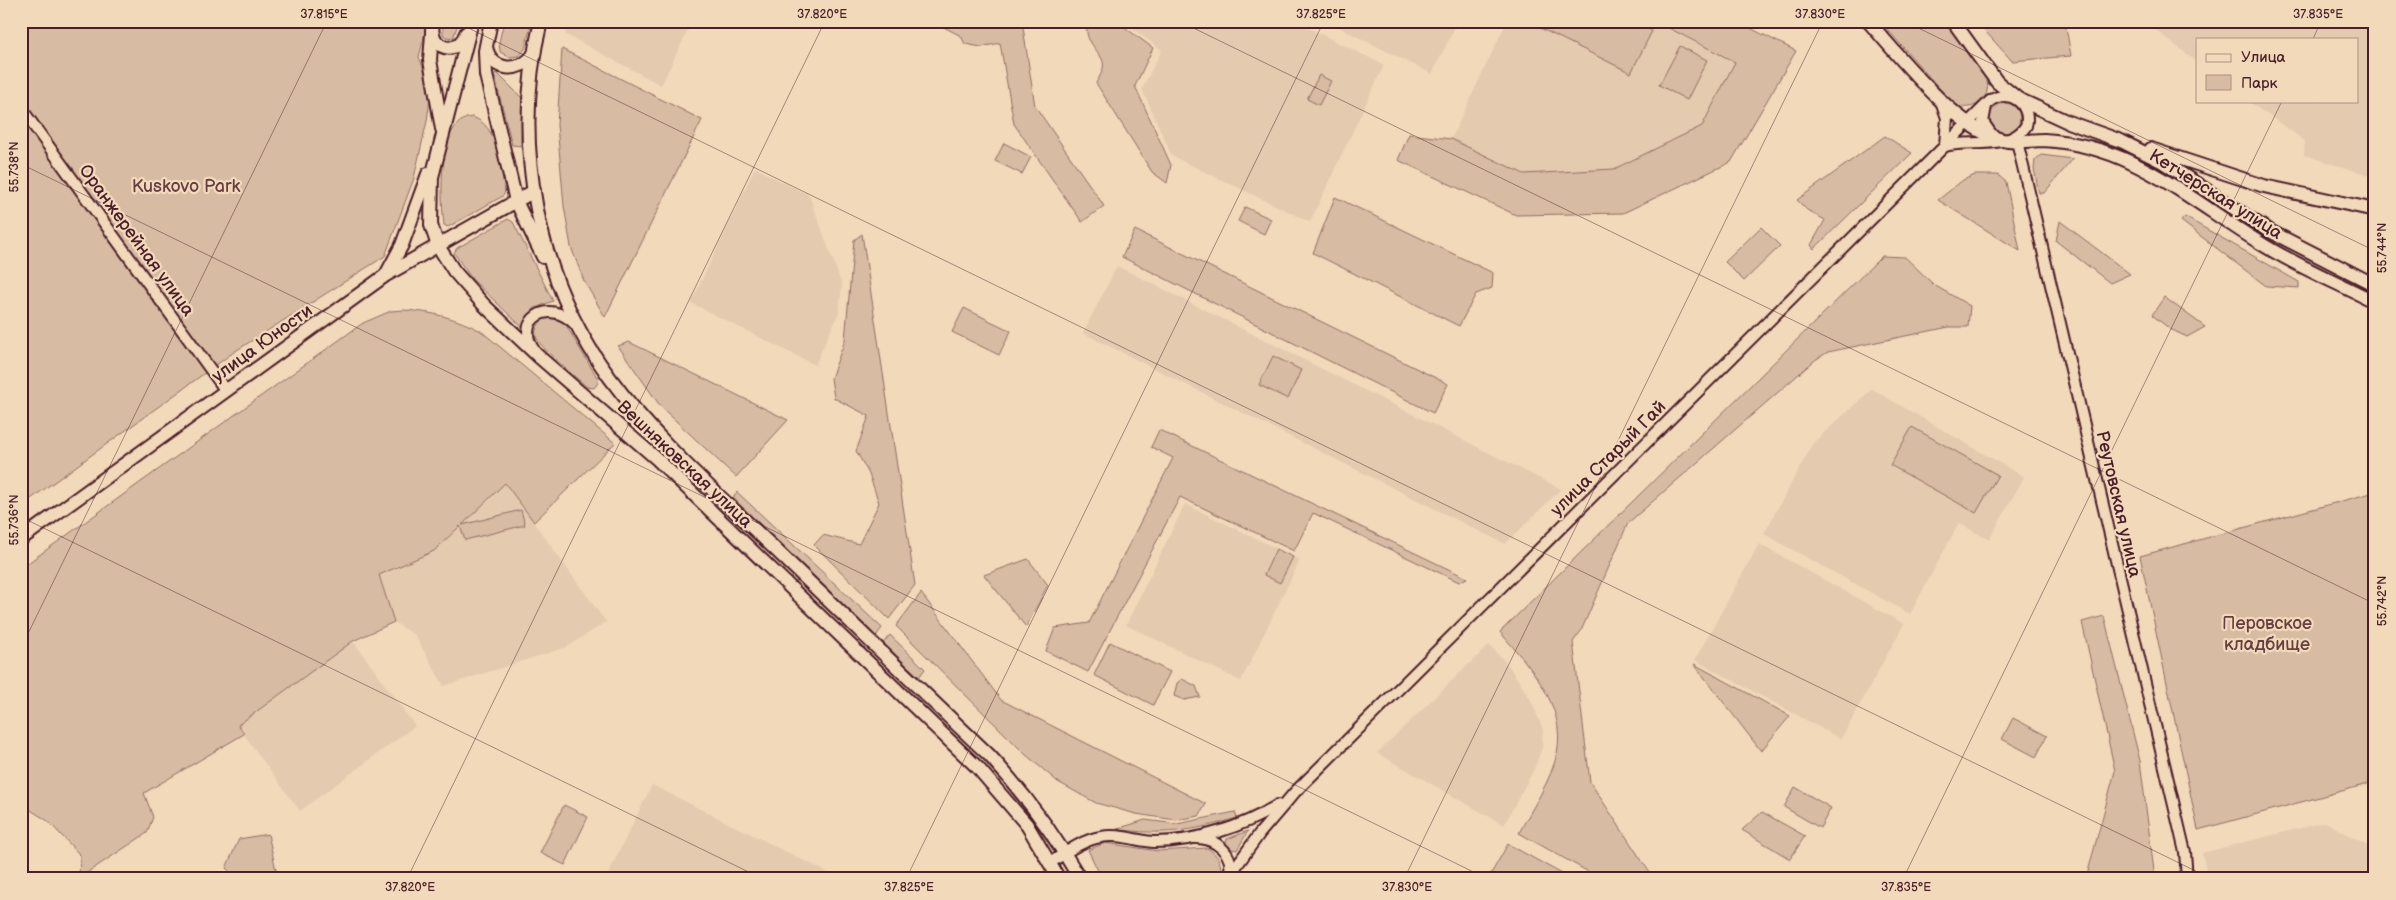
<svg xmlns="http://www.w3.org/2000/svg" width="2396" height="900" font-family="'Balsamiq Sans',sans-serif">
	<rect width="100%" height="100%" fill="#f2d9ba"/>
	<filter id="ink" filterUnits="userSpaceOnUse"><feTurbulence type="fractalNoise" baseFrequency=".02" numOctaves="2"/><feDisplacementMap in="SourceGraphic" scale="10" xChannelSelector="R" yChannelSelector="G"/><feConvolveMatrix kernelMatrix="1 2 1 2 8 2 1 2 1" color-interpolation-filters="sRGB"/></filter>
	<g filter="url(#ink)">
		<!-- built -->
		<g fill="#e4caaf">
			<path d="M 568,21 L 669,21 L 688,30 L 661,85 L 565,34 Z"/>
			<path d="M 1122,21 L 1294,21 L 1384,65 L 1310,222 L 1172,156 L 1142,89 L 1162,50 Z"/>
			<path d="M 1326,21 L 1458,21 L 1432,74 Z"/>
			<path d="M 1507,21 L 1655,21 L 1735,62 L 1702,126 L 1614,169 L 1524,174 L 1451,139 Z"/>
			<path d="M 2151,21 L 2375,21 L 2375,177 L 2304,155 L 2305,141 L 2248,101 L 2357,101 L 2357,39 L 2197,39 L 2197,62 L 2149,25 Z"/>
			<path d="M 755,168 L 809,195 L 842,285 L 839,312 L 815,365 L 691,303 Z"/>
			<path d="M 1117,266 L 1561,489 L 1505,544 L 1083,333 Z"/>
			<path d="M 1872,389 L 2024,477 L 1989,540 L 1959,523 L 1910,614 L 1764,534 L 1813,443 Z"/>
			<path d="M 505,483 L 606,622 L 567,647 L 444,686 L 415,635 L 394,622 L 379,575 L 434,551 Z"/>
			<path d="M 1185,504 L 1300,560 L 1241,681 L 1126,625 Z"/>
			<path d="M 1759,544 L 1904,624 L 1841,739 L 1695,660 Z"/>
			<path d="M 353,641 L 415,726 L 300,811 L 237,725 Z"/>
			<path d="M 1489,645 L 1508,665 L 1531,700 L 1543,730 L 1542,748 L 1534,769 L 1504,825 L 1377,753 Z"/>
			<path d="M 652,785 L 841,879 L 617,879 L 608,874 Z"/>
			<path d="M 2325,822 L 2375,849 L 2375,879 L 2208,879 L 2202,853 Z"/>
		</g>
		<!-- green -->
		<g fill="#d7bba2" stroke="#906d66">
			<path d="M 21,21 L 428,21 L 419,57 L 426,75 L 430,99 L 427,121 L 414,178 L 385,256 L 234,352 L 21,506 Z"/>
			<path d="M 443,21 L 459,21 L 453,38 L 446,37 L 443,35 Z"/>
			<path d="M 504,21 L 532,21 L 525,49 L 519,56 L 509,57 L 500,52 L 499,42 Z"/>
			<path d="M 932,21 L 1022,21 L 1035,106 L 1104,206 L 1082,222 L 1014,124 L 1000,43 L 981,47 L 965,44 L 961,36 Z"/>
			<path d="M 1086,21 L 1116,21 L 1153,48 L 1135,86 L 1171,165 L 1167,183 L 1152,172 L 1096,83 C 1110,60 1102,61 1090,41 C 1086,36 1087,27 1086,21 Z"/>
			<path d="M 1533,21 L 1632,21 L 1652,31 L 1631,73 L 1532,24 Z"/>
			<path d="M 1655,21 L 1736,21 L 1796,51 L 1731,162 L 1623,213 L 1516,215 L 1398,160 L 1409,134 L 1451,139 L 1524,174 L 1614,169 L 1702,126 L 1735,62 Z"/>
			<path d="M 1880,21 L 1947,21 C 1961,38 2005,81 1980,102 C 1972,109 1963,108 1954,105 Z"/>
			<path d="M 1976,21 L 2065,21 L 2071,56 L 2012,61 Z"/>
			<path d="M 1680,46 L 1707,60 L 1687,100 L 1659,85 Z"/>
			<path d="M 562,49 L 702,120 L 605,317 L 584,281 L 571,247 L 564,206 L 557,125 Z"/>
			<path d="M 497,73 L 522,98 L 521,146 L 512,145 L 494,74 Z"/>
			<path d="M 1319,75 L 1331,81 L 1319,105 L 1307,99 Z"/>
			<circle cx="2005" cy="118" r="15"/>
			<path d="M 472,117 C 499,125 500,167 505,191 L 503,196 L 448,227 L 444,225 C 441,200 436,120 472,117 Z"/>
			<path d="M 1885,136 L 1912,153 L 1814,249 L 1811,245 L 1825,220 L 1807,210 L 1797,200 Z"/>
			<path d="M 1004,143 L 1031,157 L 1022,174 L 995,161 Z"/>
			<path d="M 2041,155 L 2073,159 L 2044,193 L 2039,193 L 2034,169 L 2035,160 Z"/>
			<path d="M 1975,175 L 1998,175 L 2006,182 L 2020,251 L 1938,200 L 1963,180 Z"/>
			<path d="M 1335,197 L 1493,273 L 1492,288 L 1476,294 L 1459,326 L 1313,253 Z"/>
			<path d="M 1245,207 L 1271,219 L 1264,234 L 1238,221 Z"/>
			<path d="M 2185,217 L 2299,282 L 2299,288 L 2266,286 L 2181,221 Z"/>
			<path d="M 508,219 L 513,222 L 553,301 L 535,308 L 529,314 L 522,327 L 472,279 L 454,253 L 457,248 Z"/>
			<path d="M 2060,221 L 2130,274 L 2110,283 L 2056,241 Z"/>
			<path d="M 1761,227 L 1780,246 L 1744,281 L 1725,262 Z"/>
			<path d="M 1135,230 L 1448,384 L 1433,413 L 1122,257 Z"/>
			<path d="M 862,234 L 915,585 L 889,619 L 814,545 L 823,535 L 859,544 L 879,503 L 869,474 L 856,451 L 869,416 L 834,398 L 831,378 L 845,340 L 854,240 Z"/>
			<path d="M 1882,256 L 1905,257 L 1934,285 L 1970,306 L 1968,327 L 1949,327 L 1828,352 L 1815,360 L 1628,523 L 1581,631 L 1573,642 L 1590,782 L 1654,879 L 1601,879 L 1519,833 C 1531,810 1552,779 1557,753 C 1567,705 1528,665 1500,632 Z"/>
			<path d="M 2164,297 L 2205,327 L 2187,337 L 2170,329 L 2152,315 Z"/>
			<path d="M 964,308 L 1011,331 L 999,355 L 952,332 Z"/>
			<path d="M 404,310 C 433,312 456,318 481,331 L 615,443 L 534,522 L 505,483 L 462,525 L 521,510 L 525,525 L 465,540 L 460,526 L 434,551 L 379,575 L 394,622 L 353,641 L 238,725 L 244,734 L 144,793 L 153,817 L 147,833 L 79,878 L 80,855 L 48,821 L 21,804 L 21,568 L 363,323 L 391,311 Z"/>
			<path d="M 547,317 L 559,318 L 564,322 L 598,379 L 598,383 L 594,388 L 587,387 C 577,378 538,347 536,336 C 534,328 540,321 547,317 Z"/>
			<path d="M 629,342 L 788,420 L 736,477 L 661,407 L 618,346 Z"/>
			<path d="M 1273,356 L 1301,370 L 1288,399 L 1259,385 Z"/>
			<path d="M 1912,427 L 1998,475 L 1976,513 L 1890,465 Z"/>
			<path d="M 1159,430 L 1467,578 L 1459,582 L 1313,513 L 1294,551 L 1180,497 L 1088,672 L 1046,651 L 1055,628 L 1089,623 L 1173,458 L 1151,447 Z"/>
			<path d="M 737,492 L 882,628 L 876,636 L 733,498 Z"/>
			<path d="M 2375,492 L 2375,782 L 2198,830 L 2140,556 Z"/>
			<path d="M 1276,549 L 1293,557 L 1280,583 L 1264,575 Z"/>
			<path d="M 1028,559 L 1048,585 L 1026,627 L 984,575 Z"/>
			<path d="M 921,593 L 1001,700 L 1206,804 L 1199,816 L 1176,820 L 1136,814 L 1096,803 L 1058,782 L 1025,754 L 896,626 Z"/>
			<path d="M 2104,616 L 2140,761 L 2155,879 L 2086,879 L 2115,771 L 2082,622 Z"/>
			<path d="M 890,635 L 925,669 L 919,677 L 883,643 Z"/>
			<path d="M 1110,642 L 1170,672 L 1153,705 L 1094,675 Z"/>
			<path d="M 1694,664 L 1790,716 L 1761,751 Z"/>
			<path d="M 1182,679 L 1196,686 L 1200,697 L 1184,700 L 1174,696 L 1177,683 Z"/>
			<path d="M 2013,718 L 2047,736 L 2036,757 L 2002,739 Z"/>
			<path d="M 1795,787 L 1831,808 L 1820,828 L 1784,807 Z"/>
			<path d="M 564,805 L 588,817 L 565,865 L 540,853 Z"/>
			<path d="M 1235,812 L 1237,818 C 1194,831 1161,836 1117,829 L 1145,820 L 1177,824 Z"/>
			<path d="M 1762,812 L 1805,836 L 1790,859 L 1742,830 Z"/>
			<path d="M 1248,831 L 1237,850 L 1232,849 L 1226,843 L 1227,839 Z"/>
			<path d="M 268,834 L 278,879 L 237,879 L 226,868 L 239,839 Z"/>
			<path d="M 1105,843 L 1158,851 L 1207,848 C 1219,855 1224,865 1218,879 L 1102,879 L 1088,850 Z"/>
			<path d="M 1508,844 L 1571,879 L 1488,879 Z"/>
		</g>
		<g fill="none" stroke-linecap="round" stroke-linejoin="round">
			<!-- minor casing -->
			<g stroke="#4a1f2b" stroke-width="14">
				<g id="minor">
					<path d="M 1941,101 L 1947,118 L 1945,146"/>
					<path d="M 1986,106 L 1983,122 L 1992,135"/>
					<path d="M 21,108 L 226,391"/>
					<path d="M 2016,137 L 2185,852 L 2187,879"/>
					<path d="M 534,350 C 514,321 548,296 576,325"/>
					<path d="M 1196,838 C 1215,838 1236,854 1229,875"/>
					<path d="M 1050,863 C 1065,853 1082,840 1101,837 C 1118,833 1137,841 1154,842 C 1196,842 1243,827 1278,805"/>
					<path d="M 1227,879 L 1260,833 L 1295,792 L 1990,101 C 2009,87 2032,104 2026,126 C 2010,151 1970,139 1945,146"/>
				</g>
			</g>
			<!-- major casing -->
			<g stroke="#4a1f2b" stroke-width="16">
				<g id="major">
					<path d="M 433,21 L 430,60 L 442,129"/>
					<path d="M 472,21 L 432,177 L 431,225 L 438,246 L 454,271 L 484,305 L 538,356 L 657,459 L 978,768 L 1027,825 L 1059,879"/>
					<path d="M 491,21 L 485,51 L 486,75 L 516,201 L 543,257"/>
					<path d="M 541,21 C 511,141 536,278 610,378 C 657,442 718,494 775,549 C 846,617 917,687 989,755 C 1024,793 1054,834 1080,879"/>
					<path d="M 1868,21 C 1900,57 1954,126 1999,139 C 2014,144 2029,140 2044,140 C 2074,142 2105,150 2132,163 C 2176,184 2215,215 2257,241 C 2294,265 2336,282 2375,302"/>
					<path d="M 1953,21 L 1997,82 L 2018,99 L 2068,122 L 2121,141 L 2163,162 L 2266,229 L 2375,285"/>
					<path d="M 432,30 C 435,52 459,54 466,33"/>
					<path d="M 486,47 C 491,72 520,74 534,54"/>
					<path d="M 2151,149 L 2264,186 L 2375,210"/>
					<path d="M 387,273 L 402,245 L 428,174"/>
					<path d="M 21,539 L 386,275 L 534,191"/>
				</g>
			</g>
			<!-- minor -->
			<use href="#minor" stroke="#f2d9ba" stroke-width="10"/>
			<!-- major -->
			<use href="#major" stroke="#f2d9ba" stroke-width="12"/>
		</g>
	</g>
	<!-- ticks -->
	<path fill="none" stroke="#4a1f2b" stroke-width="1" stroke-opacity="0.45" d="M 454,21 L 2212,879M 1179,21 L 2375,604M 1904,21 L 2375,251M 2313,39 L 2321,21M 21,164 L 1488,879M 21,517 L 763,879M 21,648 L 327,21M 21,871 L 38,879M 407,879 L 825,21M 906,879 L 1324,21M 1404,879 L 1823,21M 1903,879 L 2282,101"/>
	<g text-anchor="middle" stroke-width="4.5" stroke-linejoin="round" paint-order="stroke">
		<!-- park labels -->
		<g font-size="18" fill="#663e43" stroke="#f2d9ba">
			<text x="186" y="192">Kuskovo Park</text>
			<text x="2267" y="629">Перовское<tspan x="2267" dy="21">кладбище</tspan></text>
		</g>
		<!-- street labels -->
		<g font-size="18" fill="#4a1f2b" stroke="#f2d9ba">
			<text transform="translate(2216 194) rotate(32)" y="6">Кетчерская улица</text>
			<text transform="translate(137 240) rotate(54)" y="6">Оранжерейная улица</text>
			<text transform="translate(262 343) rotate(-36)" y="6">улица Юности</text>
			<text transform="translate(1608 458) rotate(-45)" y="6">улица Старый Гай</text>
			<text transform="translate(685 464) rotate(43)" y="6">Вешняковская улица</text>
			<text transform="translate(2119 504) rotate(77)" y="6">Реутовская улица</text>
		</g>
	</g>
	<!-- margin -->
	<rect width="2396" height="900" fill="none" stroke="#f2d9ba" stroke-width="55"/>
	<!-- legend -->
	<rect x="2196" y="38" width="162" height="65" fill="#f2d9ba" stroke="#af8f81"/>
	<rect x="2206" y="54" width="25" height="8" fill="#f2d9ba" stroke="#af8f81"/>
	<text x="2241" y="62" font-size="15" fill="#4a1f2b">Улица</text>
	<rect x="2206" y="75" width="25" height="15" fill="#d7bba2" stroke="#af8f81"/>
	<text x="2241" y="88" font-size="15" fill="#4a1f2b">Парк</text>
	<rect x="28" y="28" width="2340" height="844" fill="none" stroke="#4a1f2b" stroke-width="2"/>
	<g font-size="12" text-anchor="middle" fill="#4a1f2b">
		<text x="324" y="18">37.815°E</text>
		<text x="822" y="18">37.820°E</text>
		<text x="1321" y="18">37.825°E</text>
		<text x="1820" y="18">37.830°E</text>
		<text x="2318" y="18">37.835°E</text>
		<text transform="translate(14 167) rotate(-90)" y="4">55.738°N</text>
		<text transform="translate(2382 248) rotate(-90)" y="4">55.744°N</text>
		<text transform="translate(14 520) rotate(-90)" y="4">55.736°N</text>
		<text transform="translate(2382 601) rotate(-90)" y="4">55.742°N</text>
		<text x="410" y="891">37.820°E</text>
		<text x="909" y="891">37.825°E</text>
		<text x="1407" y="891">37.830°E</text>
		<text x="1906" y="891">37.835°E</text>
	</g>
</svg>
